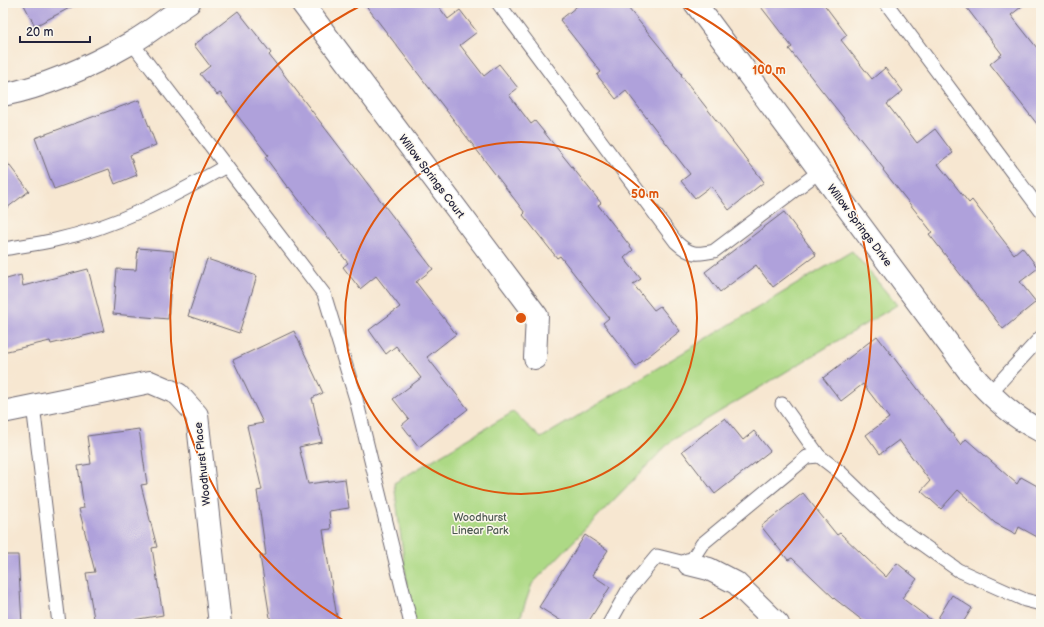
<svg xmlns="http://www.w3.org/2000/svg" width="1044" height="627" font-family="'Balsamiq Sans',sans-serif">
	<rect width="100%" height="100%" fill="#fbf7ec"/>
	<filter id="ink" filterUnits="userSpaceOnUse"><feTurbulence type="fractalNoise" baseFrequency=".025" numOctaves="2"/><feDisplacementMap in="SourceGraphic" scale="8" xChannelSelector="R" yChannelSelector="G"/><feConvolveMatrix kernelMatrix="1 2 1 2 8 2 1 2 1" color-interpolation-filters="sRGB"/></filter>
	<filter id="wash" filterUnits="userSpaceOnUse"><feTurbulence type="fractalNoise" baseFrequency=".012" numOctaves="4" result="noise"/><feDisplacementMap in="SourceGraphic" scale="16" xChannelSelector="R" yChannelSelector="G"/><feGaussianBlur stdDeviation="0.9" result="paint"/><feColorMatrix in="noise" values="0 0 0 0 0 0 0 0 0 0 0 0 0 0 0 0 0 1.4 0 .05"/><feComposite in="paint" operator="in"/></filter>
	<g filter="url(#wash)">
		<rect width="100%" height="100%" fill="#f7e7d1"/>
		<!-- green -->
		<path fill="#add985" stroke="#687e60" d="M 852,251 L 897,305 L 671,441 L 532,584 L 518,624 L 412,624 L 394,483 L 513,412 L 541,438 Z"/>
		<g id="blocks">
			<!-- building -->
			<g fill="#afa1db">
				<path d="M 23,3 L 79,3 L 35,26 Z"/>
				<path d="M 364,3 L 436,3 L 448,19 L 460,10 L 477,32 L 460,45 L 484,76 L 499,64 L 518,88 L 509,95 L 531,124 L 535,121 L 601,203 L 598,205 L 633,250 L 624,258 L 641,279 L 633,284 L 654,310 L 660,306 L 680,331 L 636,366 L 603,323 L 609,318 L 560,256 L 557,258 L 523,215 L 525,213 Z"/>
				<path d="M 581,3 L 624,3 L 682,74 L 681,75 L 764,182 L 729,210 L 711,186 L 695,198 L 681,181 L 690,174 L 626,91 L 616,99 L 597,75 L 601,72 L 560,20 Z"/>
				<path d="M 758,3 L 823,3 L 847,35 L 841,40 L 872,79 L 885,68 L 903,91 L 887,104 L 917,143 L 935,129 L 953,153 L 938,164 L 969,203 L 972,200 L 1014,254 L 1022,247 L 1038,268 L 1020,282 L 1036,302 L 1003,329 L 929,234 L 932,232 L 883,170 L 884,169 L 789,49 L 792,47 Z"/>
				<path d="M 963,3 L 1026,3 L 1011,15 L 1041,53 L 1041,129 L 990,64 L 1002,54 Z"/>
				<path d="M 238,11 L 271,53 L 269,55 L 433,269 L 416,282 L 456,334 L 427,357 L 468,409 L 419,447 L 402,425 L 409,419 L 393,399 L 421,378 L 396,346 L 386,354 L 369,330 L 400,307 L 376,276 L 360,289 L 343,267 L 348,263 L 289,187 L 288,188 L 265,157 L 268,155 L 220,93 L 217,95 L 200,74 L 210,66 L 194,45 Z"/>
				<path d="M 139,100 L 156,145 L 130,155 L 137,175 L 115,184 L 109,169 L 54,189 L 35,138 Z"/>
				<path d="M 3,157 L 29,191 L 3,211 Z"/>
				<path d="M 784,212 L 816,255 L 773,287 L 756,265 L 720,292 L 705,272 Z"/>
				<path d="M 138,248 L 174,251 L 168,319 L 113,314 L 117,269 L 136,270 Z"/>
				<path d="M 207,259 L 257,276 L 239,333 L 188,316 Z"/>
				<path d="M 88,269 L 104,331 L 51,344 L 50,341 L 3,352 L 3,280 L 21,275 L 23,286 Z"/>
				<path d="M 294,331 L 323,393 L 312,398 L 322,442 L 299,447 L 308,484 L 345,479 L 349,508 L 329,511 L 331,529 L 323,530 L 338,624 L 271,624 L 260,556 L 266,555 L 257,491 L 262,490 L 247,426 L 263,423 L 233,360 Z"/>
				<path d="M 877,336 L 961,445 L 966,439 L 1017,484 L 1021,477 L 1041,488 L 1041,539 L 1019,527 L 1016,534 L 995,523 L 958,490 L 941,509 L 921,491 L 930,481 L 899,440 L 880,454 L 866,435 L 889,418 L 863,384 L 841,401 L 823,378 Z"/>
				<path d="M 725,418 L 743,440 L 754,431 L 770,451 L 715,494 L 682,451 Z"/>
				<path d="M 139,429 L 147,484 L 141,485 L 157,547 L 152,548 L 163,615 L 108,624 L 95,624 L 86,573 L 95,572 L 79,509 L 84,508 L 78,466 L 91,464 L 87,436 Z"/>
				<path d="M 803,493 L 837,535 L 840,533 L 886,577 L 897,563 L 917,579 L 902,598 L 935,623 L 952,595 L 972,608 L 962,624 L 867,624 L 835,599 L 792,558 L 788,560 L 761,526 Z"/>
				<path d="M 585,535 L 608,550 L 592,575 L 610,587 L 587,624 L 566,624 L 539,607 Z"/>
				<path d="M 3,555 L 18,555 L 22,624 L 3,624 Z"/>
			</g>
		</g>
	</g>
	<g filter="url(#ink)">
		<use href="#blocks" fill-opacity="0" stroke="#6d6770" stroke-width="1"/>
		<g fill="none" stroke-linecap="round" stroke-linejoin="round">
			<!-- service casing -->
			<g stroke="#6d6770" stroke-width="15">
				<g id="service">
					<path d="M 498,3 L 676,242 C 690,255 696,255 714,251 L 820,171"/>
					<path d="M 886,3 L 1041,211"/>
					<path d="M 132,43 L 324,294 L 356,399 L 411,624"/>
					<path d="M 3,249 C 20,246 38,244 55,240 C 116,227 172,197 226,166"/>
					<path d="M 989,394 L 1041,337"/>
					<path d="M 782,404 L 819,456"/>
					<path d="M 33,405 L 59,624"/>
					<path d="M 609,624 L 627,592 L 657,556 L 689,564 L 702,544 L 807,457 L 819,456 L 841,473 L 895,525 L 958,570 L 1025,600 L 1041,604"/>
				</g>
			</g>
			<!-- minor casing -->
			<g stroke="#6d6770" stroke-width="24">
				<g id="minor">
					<path d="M 302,3 L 537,316 L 535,358"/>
					<path d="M 695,3 L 968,370 C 989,394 1012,417 1041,431"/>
					<path d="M 3,95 C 48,86 91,66 131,43 C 151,32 169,16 189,3"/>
					<path d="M 3,412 L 150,382 L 178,394 L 197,415 L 220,624"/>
					<path d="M 689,564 L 709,569 L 736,583 L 778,624"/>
				</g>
			</g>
			<!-- service -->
			<use href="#service" stroke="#fff" stroke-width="13"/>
			<!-- minor -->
			<use href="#minor" stroke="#fff" stroke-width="22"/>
		</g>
	</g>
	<!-- distance rings -->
	<g fill="none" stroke="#de560e" stroke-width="2">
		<circle cx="521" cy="318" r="176"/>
		<path d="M348 623A351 351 0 0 1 364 4M678 4A351 351 0 0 1 694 623"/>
	</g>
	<g text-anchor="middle" stroke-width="3" stroke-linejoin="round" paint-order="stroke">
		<!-- street labels -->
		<g font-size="11" fill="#22223b" stroke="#fbf7ec">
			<text transform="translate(432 176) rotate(53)" y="4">Willow Springs Court</text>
			<text transform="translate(860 225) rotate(53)" y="4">Willow Springs Drive</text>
			<text transform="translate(202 464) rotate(-96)" y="4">Woodhurst Place</text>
		</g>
		<!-- park labels -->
		<g font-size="11" fill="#4c5951" stroke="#fbf7ec">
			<text x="480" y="521">Woodhurst<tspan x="480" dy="13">Linear Park</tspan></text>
		</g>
	</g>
	<circle cx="521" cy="318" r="6" fill="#de560e" stroke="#fbf7ec" stroke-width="2"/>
	<g font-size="12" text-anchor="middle" font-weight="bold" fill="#de560e" stroke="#fbf7ec" stroke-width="3" stroke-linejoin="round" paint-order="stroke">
		<text x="769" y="74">100 m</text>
		<text x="645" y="198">50 m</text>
	</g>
	<!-- margin -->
	<rect width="1044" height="627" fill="none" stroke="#fbf7ec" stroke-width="16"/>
	<!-- scale -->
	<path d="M20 36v6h70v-6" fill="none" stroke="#22223b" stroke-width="2"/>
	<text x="26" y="36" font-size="12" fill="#22223b" stroke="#fbf7ec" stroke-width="3" paint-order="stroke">20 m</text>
</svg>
